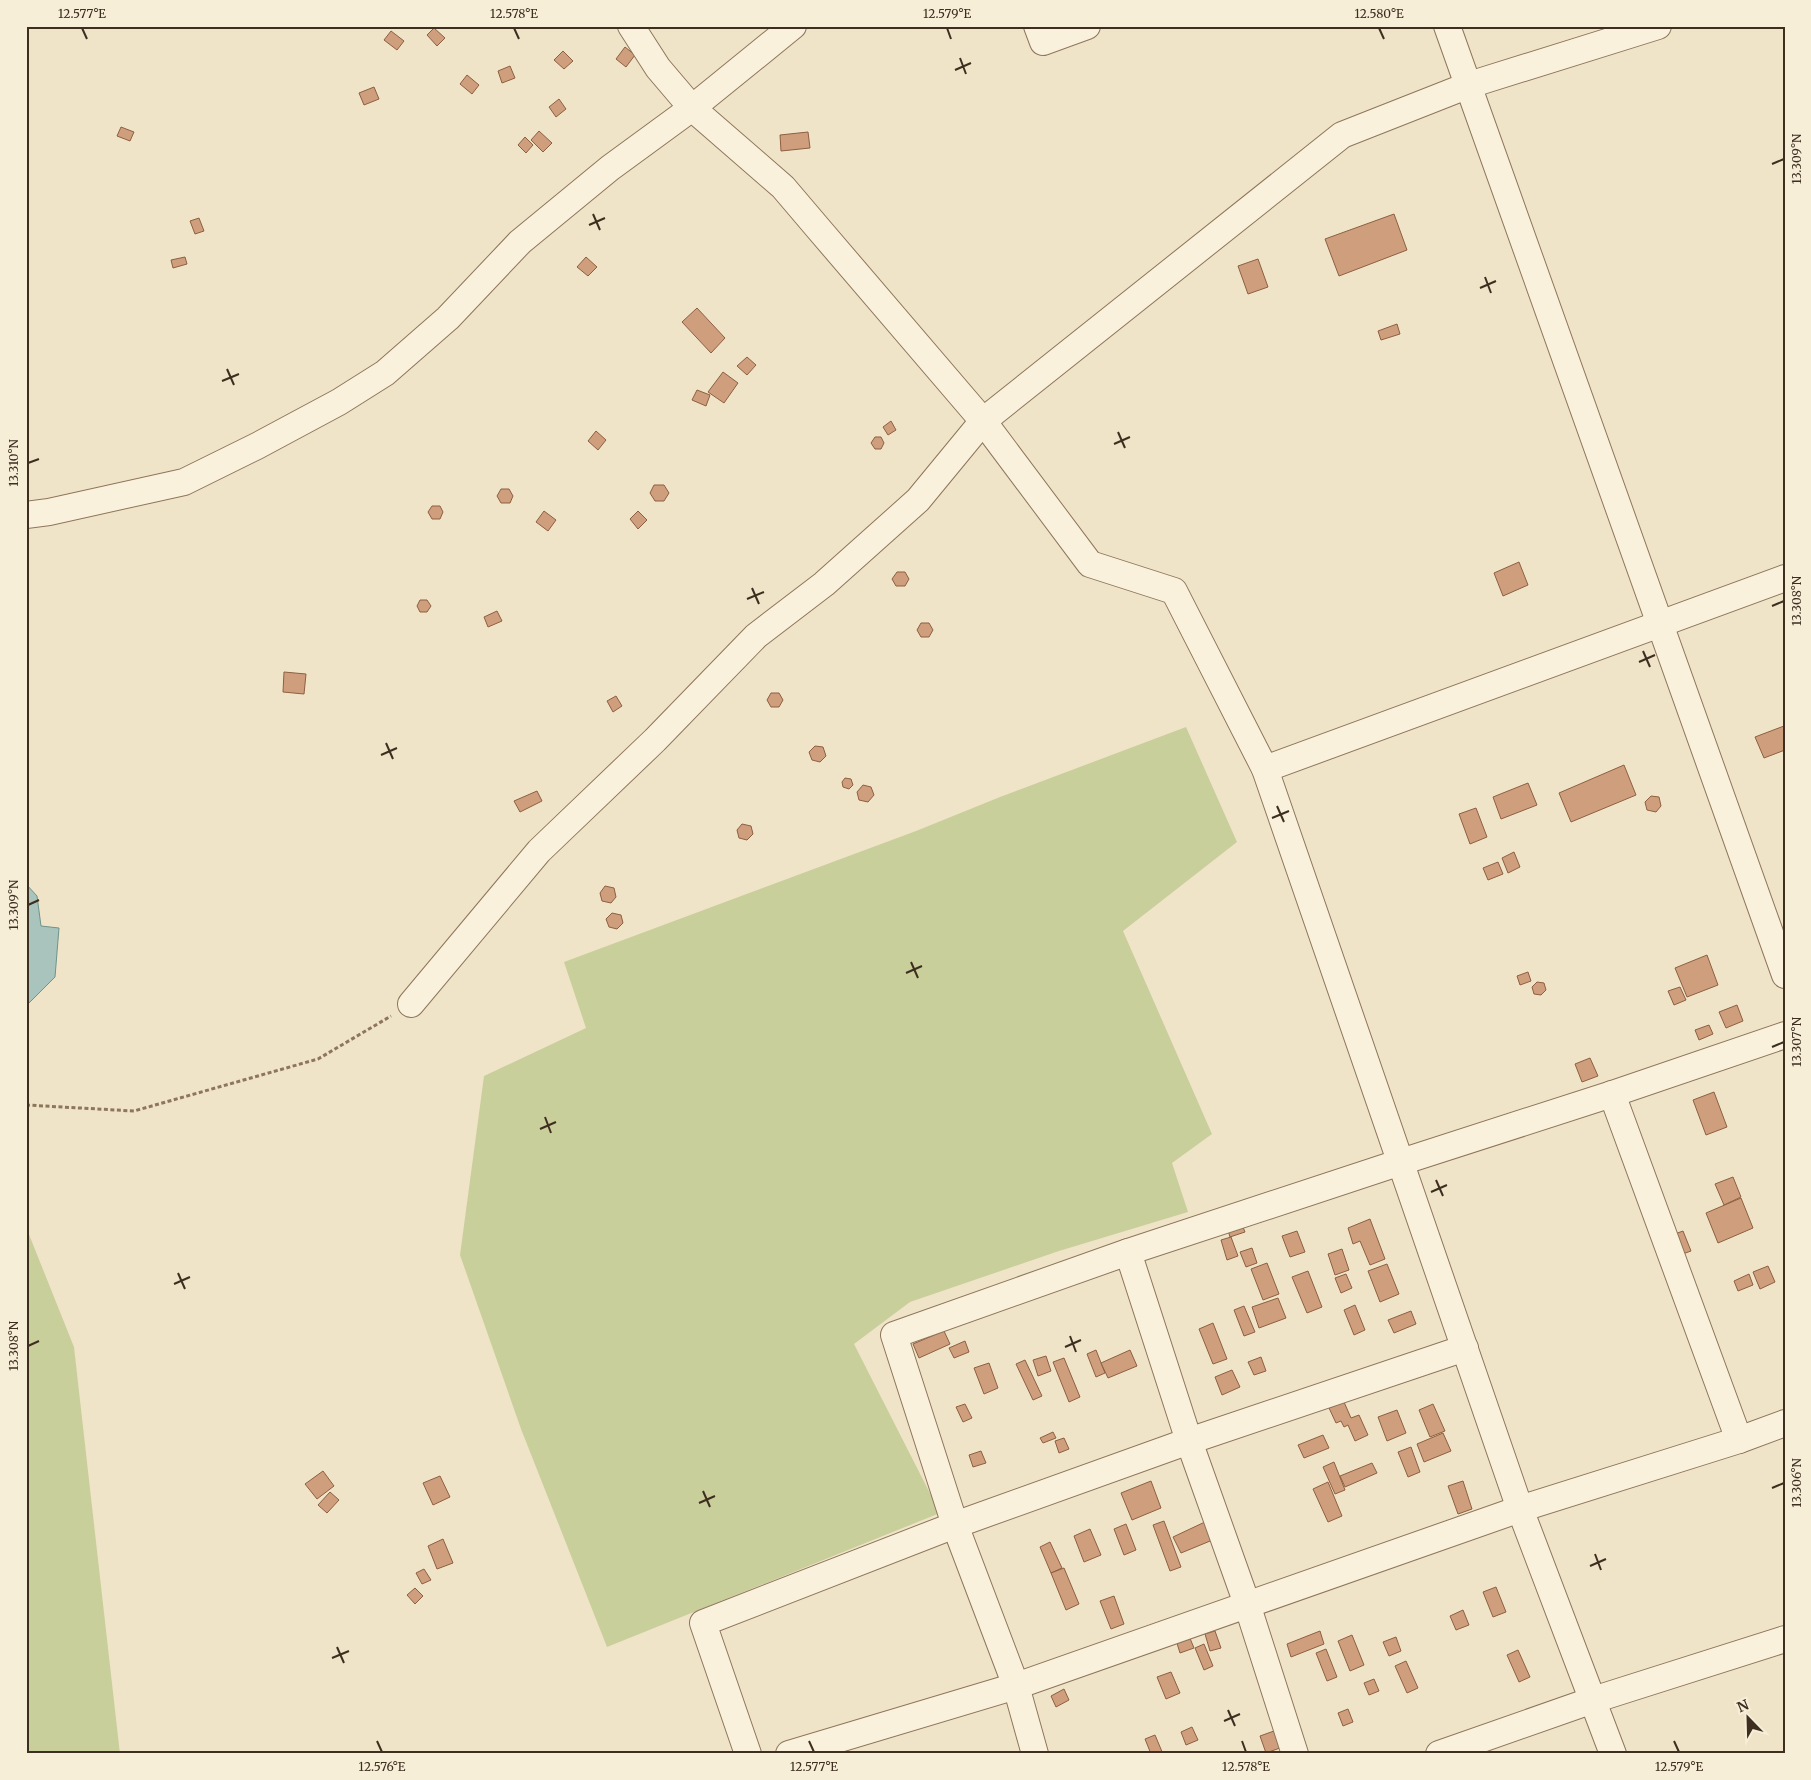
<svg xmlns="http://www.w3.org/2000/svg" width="1811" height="1780" font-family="Merriweather,serif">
	<rect width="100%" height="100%" fill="#f0e4c8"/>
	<!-- green -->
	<g fill="#c9cf9b">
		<path d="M 1186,727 L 1237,842 L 1123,931 L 1212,1134 L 1172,1163 L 1188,1212 L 1059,1251 L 910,1302 L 854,1344 L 940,1513 L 607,1647 L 521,1429 L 460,1255 L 484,1076 L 586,1028 L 564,962 L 916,831 L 1000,797 Z"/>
		<path d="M 26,1227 L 74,1347 L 120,1754 L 26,1754 Z"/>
	</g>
	<!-- water -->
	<path fill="#a9c4bc" stroke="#6f938a" d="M 26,884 L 37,896 L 41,926 L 59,928 L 55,977 L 26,1006 Z"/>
	<!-- building -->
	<g fill="#cf9f7d" stroke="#8d5f41">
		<path d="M 434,28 L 445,38 L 437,46 L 427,35 Z"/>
		<path d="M 391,31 L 404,41 L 397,50 L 384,40 Z"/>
		<path d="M 625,47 L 635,55 L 626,67 L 616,59 Z"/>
		<path d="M 563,51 L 573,61 L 564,69 L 554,60 Z"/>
		<path d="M 510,66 L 515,78 L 502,83 L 498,71 Z"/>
		<path d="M 467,75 L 479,85 L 472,94 L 460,84 Z"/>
		<path d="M 374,87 L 379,99 L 364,105 L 359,93 Z"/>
		<path d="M 559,99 L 566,109 L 556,117 L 549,107 Z"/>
		<path d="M 121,127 L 134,132 L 130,141 L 117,136 Z"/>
		<path d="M 539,131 L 552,143 L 543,152 L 531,140 Z"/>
		<path d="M 808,132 L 810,148 L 781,151 L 780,135 Z"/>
		<path d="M 525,137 L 533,145 L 526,153 L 518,145 Z"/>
		<path d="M 1394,214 L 1407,250 L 1339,276 L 1325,239 Z"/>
		<path d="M 199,218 L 204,231 L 195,234 L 190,221 Z"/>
		<path d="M 185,257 L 187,264 L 173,268 L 171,260 Z"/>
		<path d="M 586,257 L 597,267 L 588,276 L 577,267 Z"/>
		<path d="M 1258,259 L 1268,287 L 1248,294 L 1238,266 Z"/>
		<path d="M 697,308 L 725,338 L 711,353 L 682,322 Z"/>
		<path d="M 1397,324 L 1400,334 L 1381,340 L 1378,331 Z"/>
		<path d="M 747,357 L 756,365 L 747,375 L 737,366 Z"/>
		<path d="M 723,372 L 738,383 L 724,403 L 708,392 Z"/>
		<path d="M 697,390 L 710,395 L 706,406 L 692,400 Z"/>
		<path d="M 891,421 L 896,430 L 888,435 L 883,427 Z"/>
		<path d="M 596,431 L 606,440 L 598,450 L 588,441 Z"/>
		<path d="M 875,437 L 881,437 L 884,443 L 881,449 L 875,449 L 871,443 Z"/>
		<path d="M 654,485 L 664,485 L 669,493 L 664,501 L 655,501 L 650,493 Z"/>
		<path d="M 501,489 L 509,489 L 513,496 L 510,503 L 501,503 L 497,496 Z"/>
		<path d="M 432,506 L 440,506 L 443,512 L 440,519 L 432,519 L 428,512 Z"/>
		<path d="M 544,511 L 556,520 L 548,531 L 536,522 Z"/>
		<path d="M 638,511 L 647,520 L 638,529 L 630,519 Z"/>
		<path d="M 1519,562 L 1528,585 L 1503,596 L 1494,573 Z"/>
		<path d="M 897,572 L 905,572 L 909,579 L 905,586 L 896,586 L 892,579 Z"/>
		<path d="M 420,600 L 427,600 L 431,606 L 427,612 L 420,612 L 417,606 Z"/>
		<path d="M 497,611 L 502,621 L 488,627 L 484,617 Z"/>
		<path d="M 921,623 L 929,623 L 933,630 L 929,637 L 921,637 L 917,630 Z"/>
		<path d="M 284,672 L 306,674 L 304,694 L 283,692 Z"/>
		<path d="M 771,693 L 779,693 L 783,700 L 779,707 L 771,707 L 767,700 Z"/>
		<path d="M 616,696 L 622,706 L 613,712 L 607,701 Z"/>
		<path d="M 1784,726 L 1785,750 L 1764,758 L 1755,737 Z"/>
		<path d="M 815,746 L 823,747 L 826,756 L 820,762 L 812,760 L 809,752 Z"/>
		<path d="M 1624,765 L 1636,795 L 1571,822 L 1559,793 Z"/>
		<path d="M 845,778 L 851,779 L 853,785 L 849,789 L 843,787 L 842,782 Z"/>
		<path d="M 1528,783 L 1537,805 L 1501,819 L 1493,797 Z"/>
		<path d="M 863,785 L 871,787 L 874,795 L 868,802 L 859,800 L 857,792 Z"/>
		<path d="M 537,791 L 542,801 L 520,812 L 514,801 Z"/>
		<path d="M 1651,796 L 1659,797 L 1661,806 L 1656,812 L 1647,810 L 1645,802 Z"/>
		<path d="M 1476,808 L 1487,837 L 1470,844 L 1459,814 Z"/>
		<path d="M 742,824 L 751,826 L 753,834 L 747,840 L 739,838 L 737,830 Z"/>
		<path d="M 1514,852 L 1520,867 L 1508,873 L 1502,858 Z"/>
		<path d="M 1498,862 L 1503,874 L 1488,880 L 1483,868 Z"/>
		<path d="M 605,886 L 614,888 L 616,897 L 611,903 L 602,901 L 600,893 Z"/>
		<path d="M 612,913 L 621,915 L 623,923 L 617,929 L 609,927 L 606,919 Z"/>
		<path d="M 1707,955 L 1718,985 L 1687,997 L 1675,968 Z"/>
		<path d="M 1528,972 L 1531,981 L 1520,985 L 1517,976 Z"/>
		<path d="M 1537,982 L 1544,983 L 1546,990 L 1541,995 L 1534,994 L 1532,987 Z"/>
		<path d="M 1680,987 L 1686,1000 L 1674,1005 L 1668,991 Z"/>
		<path d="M 1737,1005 L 1743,1021 L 1726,1028 L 1719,1012 Z"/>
		<path d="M 1709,1025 L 1713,1034 L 1699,1040 L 1695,1030 Z"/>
		<path d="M 1590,1058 L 1598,1076 L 1582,1082 L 1575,1064 Z"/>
		<path d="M 1714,1092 L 1727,1127 L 1706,1135 L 1693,1100 Z"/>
		<path d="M 1733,1177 L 1741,1197 L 1724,1205 L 1715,1184 Z"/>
		<path d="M 1741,1198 L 1753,1228 L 1718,1243 L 1706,1213 Z"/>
		<path d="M 1370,1219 L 1385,1259 L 1370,1265 L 1360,1241 L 1353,1244 L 1348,1228 Z"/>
		<path d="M 1240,1220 L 1245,1232 L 1230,1237 L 1226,1224 Z"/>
		<path d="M 1297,1231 L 1305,1252 L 1290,1257 L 1282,1236 Z"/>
		<path d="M 1683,1231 L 1691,1251 L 1680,1255 L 1672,1235 Z"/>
		<path d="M 1231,1237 L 1238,1256 L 1227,1260 L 1221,1240 Z"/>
		<path d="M 1252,1248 L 1257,1263 L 1246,1267 L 1240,1252 Z"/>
		<path d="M 1342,1249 L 1349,1270 L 1335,1275 L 1328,1254 Z"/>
		<path d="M 1267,1263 L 1279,1294 L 1263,1300 L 1251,1269 Z"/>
		<path d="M 1387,1264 L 1399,1294 L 1380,1302 L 1368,1271 Z"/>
		<path d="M 1768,1266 L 1775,1282 L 1760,1289 L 1753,1272 Z"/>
		<path d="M 1308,1271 L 1322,1307 L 1307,1313 L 1292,1277 Z"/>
		<path d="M 1346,1274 L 1352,1288 L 1341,1293 L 1335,1278 Z"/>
		<path d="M 1749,1274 L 1753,1285 L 1738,1291 L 1734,1281 Z"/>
		<path d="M 1278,1298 L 1286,1318 L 1259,1328 L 1252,1307 Z"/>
		<path d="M 1355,1305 L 1365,1330 L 1354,1335 L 1344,1310 Z"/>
		<path d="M 1244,1306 L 1255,1332 L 1244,1336 L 1234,1310 Z"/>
		<path d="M 1411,1311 L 1416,1324 L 1394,1333 L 1388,1320 Z"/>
		<path d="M 1213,1323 L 1227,1359 L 1213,1364 L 1199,1329 Z"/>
		<path d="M 944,1331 L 950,1344 L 919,1358 L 913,1344 Z"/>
		<path d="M 965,1341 L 969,1352 L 954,1358 L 949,1348 Z"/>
		<path d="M 1096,1350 L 1105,1373 L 1096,1377 L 1087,1354 Z"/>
		<path d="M 1130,1350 L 1137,1366 L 1108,1378 L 1101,1363 Z"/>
		<path d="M 1046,1356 L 1051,1371 L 1038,1376 L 1033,1360 Z"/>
		<path d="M 1261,1357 L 1266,1371 L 1254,1375 L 1248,1362 Z"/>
		<path d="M 1064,1358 L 1080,1397 L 1069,1402 L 1053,1362 Z"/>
		<path d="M 1025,1360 L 1042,1396 L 1033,1400 L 1016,1364 Z"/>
		<path d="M 989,1363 L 998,1388 L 984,1394 L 974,1368 Z"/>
		<path d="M 1232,1370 L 1240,1387 L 1222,1395 L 1215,1377 Z"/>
		<path d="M 1344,1402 L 1351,1418 L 1359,1415 L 1368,1435 L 1355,1441 L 1348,1425 L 1344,1427 L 1341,1421 L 1336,1423 L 1329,1408 Z"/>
		<path d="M 965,1404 L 972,1418 L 963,1422 L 956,1407 Z"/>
		<path d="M 1433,1404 L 1445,1431 L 1430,1437 L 1419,1410 Z"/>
		<path d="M 1397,1410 L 1406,1433 L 1387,1441 L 1378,1417 Z"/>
		<path d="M 1053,1432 L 1056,1438 L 1043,1443 L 1040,1438 Z"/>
		<path d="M 1443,1433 L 1451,1451 L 1424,1462 L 1417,1444 Z"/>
		<path d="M 1323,1435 L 1329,1448 L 1304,1458 L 1298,1445 Z"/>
		<path d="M 1064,1438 L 1069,1449 L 1059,1453 L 1055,1441 Z"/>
		<path d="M 1411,1447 L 1420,1472 L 1408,1477 L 1398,1452 Z"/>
		<path d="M 981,1451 L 986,1463 L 973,1467 L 969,1455 Z"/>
		<path d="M 1334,1462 L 1345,1490 L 1335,1494 L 1323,1467 Z"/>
		<path d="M 1372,1463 L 1377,1473 L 1345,1487 L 1340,1476 Z"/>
		<path d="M 323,1471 L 334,1486 L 317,1499 L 305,1484 Z"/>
		<path d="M 440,1476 L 450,1497 L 433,1505 L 423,1483 Z"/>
		<path d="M 1151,1481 L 1161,1508 L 1132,1520 L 1121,1493 Z"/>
		<path d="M 1463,1481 L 1472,1509 L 1458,1514 L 1448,1486 Z"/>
		<path d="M 1328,1482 L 1342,1516 L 1328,1522 L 1313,1489 Z"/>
		<path d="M 330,1492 L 339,1500 L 327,1513 L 318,1505 Z"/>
		<path d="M 1164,1521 L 1181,1567 L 1170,1571 L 1153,1525 Z"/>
		<path d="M 1207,1521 L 1215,1539 L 1181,1553 L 1173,1537 Z"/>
		<path d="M 1126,1524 L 1136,1550 L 1124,1555 L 1114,1529 Z"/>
		<path d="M 1090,1529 L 1101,1555 L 1084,1562 L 1074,1536 Z"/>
		<path d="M 443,1539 L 453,1563 L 437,1569 L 428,1546 Z"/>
		<path d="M 1050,1542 L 1062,1568 L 1051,1573 L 1040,1547 Z"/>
		<path d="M 1064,1568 L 1079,1604 L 1066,1610 L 1051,1573 Z"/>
		<path d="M 424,1569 L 431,1580 L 422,1584 L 416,1573 Z"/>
		<path d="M 1496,1587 L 1506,1612 L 1493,1617 L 1483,1592 Z"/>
		<path d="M 415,1588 L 423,1596 L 415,1604 L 407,1595 Z"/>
		<path d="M 1114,1596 L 1124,1624 L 1111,1629 L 1100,1601 Z"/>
		<path d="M 1463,1610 L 1469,1625 L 1456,1630 L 1450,1616 Z"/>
		<path d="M 1215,1631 L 1221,1648 L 1210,1651 L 1205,1634 Z"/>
		<path d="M 1320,1631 L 1324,1644 L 1291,1657 L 1287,1644 Z"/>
		<path d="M 1352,1635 L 1364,1665 L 1350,1671 L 1338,1641 Z"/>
		<path d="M 1189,1636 L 1194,1648 L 1180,1653 L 1176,1640 Z"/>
		<path d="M 1396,1637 L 1401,1651 L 1389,1656 L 1383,1642 Z"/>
		<path d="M 1204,1644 L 1213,1666 L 1204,1670 L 1195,1648 Z"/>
		<path d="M 1326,1649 L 1337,1677 L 1327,1681 L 1316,1653 Z"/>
		<path d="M 1518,1650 L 1530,1677 L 1519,1682 L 1507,1655 Z"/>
		<path d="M 1406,1661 L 1418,1688 L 1407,1693 L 1395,1666 Z"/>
		<path d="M 1171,1672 L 1180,1693 L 1166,1699 L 1157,1677 Z"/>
		<path d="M 1374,1679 L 1379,1691 L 1369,1695 L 1364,1683 Z"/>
		<path d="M 1064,1689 L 1069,1700 L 1056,1707 L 1051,1696 Z"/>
		<path d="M 1348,1709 L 1353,1722 L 1343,1726 L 1338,1713 Z"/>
		<path d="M 1192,1727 L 1198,1740 L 1186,1745 L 1181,1732 Z"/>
		<path d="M 1274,1731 L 1280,1748 L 1266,1753 L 1260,1736 Z"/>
		<path d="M 1155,1735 L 1163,1754 L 1151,1754 L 1145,1739 Z"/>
	</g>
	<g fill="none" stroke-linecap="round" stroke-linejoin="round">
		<!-- street casing -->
		<g stroke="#8d765c" stroke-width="28">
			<g id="street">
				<path d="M 631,26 L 658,68 L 692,108 L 783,187 L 817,227 L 983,421 L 1090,564 L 1174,591 L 1265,769 L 1520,1509 L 1613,1754"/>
				<path d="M 1037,26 L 1043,42 L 1087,26"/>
				<path d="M 1447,26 L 1785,975"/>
				<path d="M 26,515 L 49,512 L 184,482 L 257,446 L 339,402 L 385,373 L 448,318 L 520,242 L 610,168 L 692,108 L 793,26"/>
				<path d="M 1265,769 L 1785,578"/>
				<path d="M 411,1004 L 539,851 L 655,740 L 756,636 L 824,584 L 918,500 L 983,421 L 1342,135 L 1469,85 L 1658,26"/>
				<path d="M 1128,1252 L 1189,1441 L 1247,1604 L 1295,1754"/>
				<path d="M 1739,1440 L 1785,1423"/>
				<path d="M 748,1754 L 703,1623 L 955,1525 L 1189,1441 L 1465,1348"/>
				<path d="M 789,1754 L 1016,1686 L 1520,1509 L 1739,1440 L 1612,1094"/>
				<path d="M 1035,1754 L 1016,1686 L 955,1525 L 894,1335 L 1128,1252 L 1401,1162 L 1612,1094 L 1785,1035"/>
				<path d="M 1439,1754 L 1593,1700 L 1785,1639"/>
			</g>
		</g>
		<!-- path -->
		<path stroke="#8d765c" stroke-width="3" stroke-dasharray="4 2.5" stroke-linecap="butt" d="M 26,1105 L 134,1111 L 318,1059 L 391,1016"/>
		<!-- street -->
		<use href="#street" stroke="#faf1dc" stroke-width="26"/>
	</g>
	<!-- ticks -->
	<path fill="none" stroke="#3d2e20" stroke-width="2" d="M 82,28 L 87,39M 514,28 L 519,39M 947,28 L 951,39M 1379,28 L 1384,39M 960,58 L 966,74M 955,70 L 971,63M 1772,164 L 1784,159M 593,214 L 600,230M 589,225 L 605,218M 1485,277 L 1491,293M 1480,288 L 1496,281M 227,369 L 234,385M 222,381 L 239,374M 1118,432 L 1125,448M 1114,444 L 1130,437M 28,463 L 39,459M 752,588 L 759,604M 747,599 L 764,592M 1772,606 L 1784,601M 1643,651 L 1650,667M 1639,662 L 1655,655M 386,743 L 393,759M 381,755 L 397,748M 1277,806 L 1284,822M 1272,818 L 1289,811M 28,905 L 39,900M 911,962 L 918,978M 906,973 L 922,966M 1772,1047 L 1784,1042M 545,1117 L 551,1133M 540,1129 L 556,1122M 1436,1180 L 1443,1196M 1431,1192 L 1447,1185M 178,1273 L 185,1289M 174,1284 L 190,1277M 1070,1336 L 1076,1352M 28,1346 L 39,1341M 1065,1347 L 1081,1340M 1772,1488 L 1784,1483M 703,1491 L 710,1507M 699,1503 L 715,1496M 1595,1554 L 1601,1570M 1590,1566 L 1606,1559M 337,1647 L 344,1663M 332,1658 L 349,1651M 1228,1710 L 1235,1726M 1224,1721 L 1240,1714M 377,1741 L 382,1752M 809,1741 L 814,1752M 1242,1741 L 1246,1752M 1674,1741 L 1679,1752"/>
	<!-- border -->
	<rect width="1811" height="1780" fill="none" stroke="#f7eed8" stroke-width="55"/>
	<!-- north arrow -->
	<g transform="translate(1748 1718) rotate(337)" stroke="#f7eed8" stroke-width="4" paint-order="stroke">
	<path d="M0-4L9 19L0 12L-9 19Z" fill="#3d2e20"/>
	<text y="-8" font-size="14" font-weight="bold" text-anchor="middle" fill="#3d2e20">N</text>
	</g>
	<rect x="28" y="28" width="1756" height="1724" fill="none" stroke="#3d2e20" stroke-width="2"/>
	<g font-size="12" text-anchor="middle" fill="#3d2e20">
		<text x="82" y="18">12.577°E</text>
		<text x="514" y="18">12.578°E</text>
		<text x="947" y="18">12.579°E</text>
		<text x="1379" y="18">12.580°E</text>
		<text transform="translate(1797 159) rotate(-90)" y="4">13.309°N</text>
		<text transform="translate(14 463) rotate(-90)" y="4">13.310°N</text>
		<text transform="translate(1797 601) rotate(-90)" y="4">13.308°N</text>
		<text transform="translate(14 905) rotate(-90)" y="4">13.309°N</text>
		<text transform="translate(1797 1042) rotate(-90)" y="4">13.307°N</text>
		<text transform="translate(14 1346) rotate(-90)" y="4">13.308°N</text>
		<text transform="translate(1797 1483) rotate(-90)" y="4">13.306°N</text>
		<text x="382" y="1771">12.576°E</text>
		<text x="814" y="1771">12.577°E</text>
		<text x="1246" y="1771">12.578°E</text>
		<text x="1679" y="1771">12.579°E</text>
	</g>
</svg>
